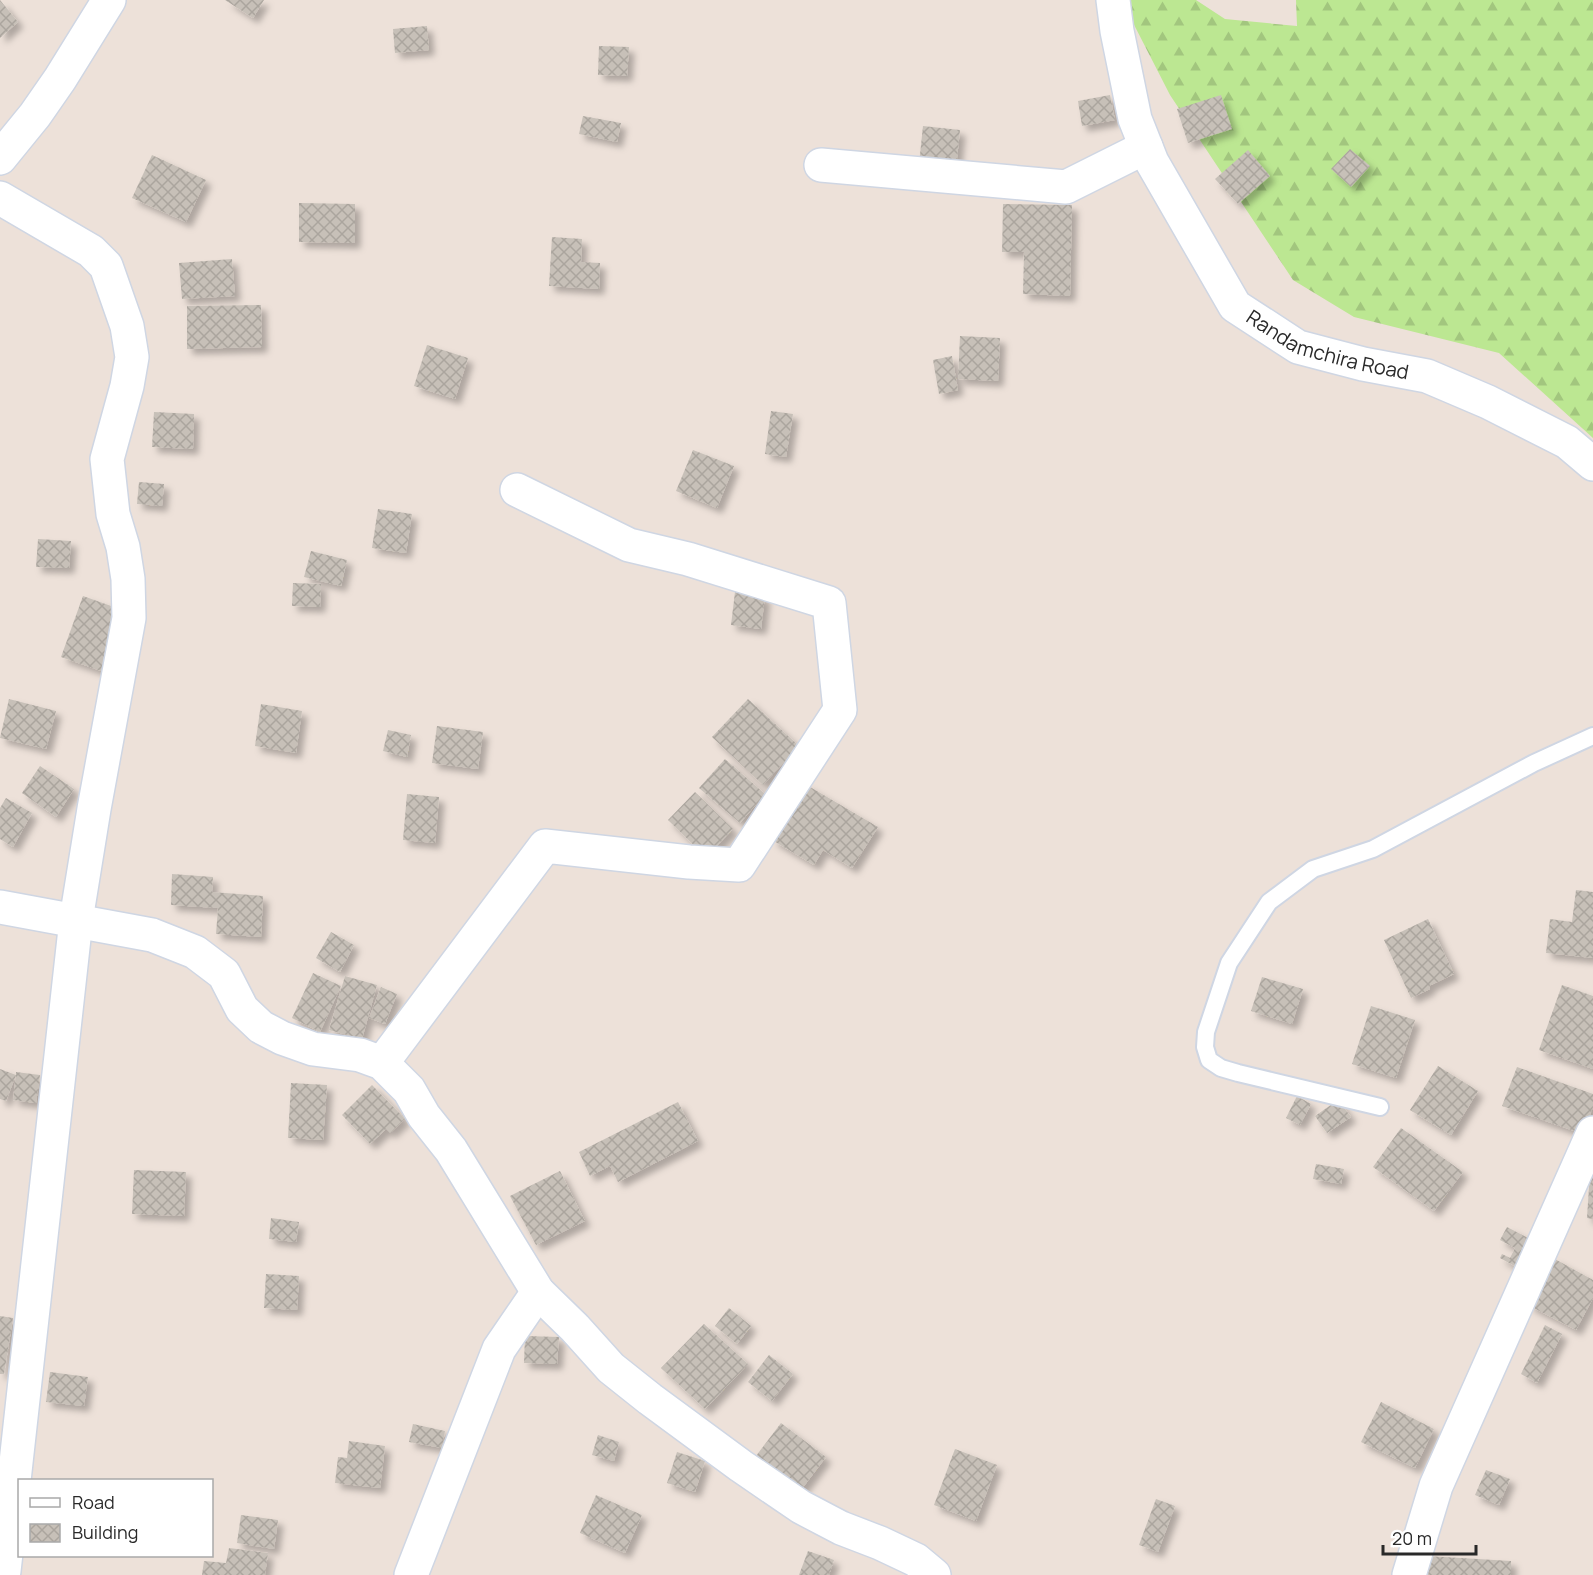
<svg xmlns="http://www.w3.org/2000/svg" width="1593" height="1575" font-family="Manrope,sans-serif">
	<defs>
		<pattern id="forest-firs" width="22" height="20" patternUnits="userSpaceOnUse" patternTransform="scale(1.5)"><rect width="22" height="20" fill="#bce792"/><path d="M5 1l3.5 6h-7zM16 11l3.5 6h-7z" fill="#a2c67e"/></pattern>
		<pattern id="building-cross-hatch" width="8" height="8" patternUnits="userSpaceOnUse" patternTransform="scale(1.5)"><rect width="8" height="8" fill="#c7c0b8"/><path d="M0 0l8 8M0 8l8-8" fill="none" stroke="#aba59e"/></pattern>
		<filter id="shadow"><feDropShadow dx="5.5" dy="5.5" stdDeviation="3" flood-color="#0004"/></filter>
	</defs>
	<rect width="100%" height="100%" fill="#ede1d9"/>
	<!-- forest -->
	<path fill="url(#forest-firs)" d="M 1125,0 L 1196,0 L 1225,19 L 1297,26 L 1296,0 L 1593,0 L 1593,438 L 1499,353 L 1354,317 L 1293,280 L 1170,95 L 1128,13 Z"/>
	<!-- building -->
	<g fill="url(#building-cross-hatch)" filter="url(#shadow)">
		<path d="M 0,0 L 18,22 L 0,38 Z"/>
		<path d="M 225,0 L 264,0 L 253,18 Z"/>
		<path d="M 427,26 L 429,50 L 395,53 L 393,29 Z"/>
		<path d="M 599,46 L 629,47 L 627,76 L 598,75 Z"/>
		<path d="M 1110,95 L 1115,120 L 1082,126 L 1078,101 Z"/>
		<path d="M 1221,95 L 1232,129 L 1188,143 L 1177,109 Z"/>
		<path d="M 583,116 L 621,123 L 617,142 L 579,134 Z"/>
		<path d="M 923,126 L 960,130 L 956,168 L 919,164 Z"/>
		<path d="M 1350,149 L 1370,166 L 1351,187 L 1331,169 Z"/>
		<path d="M 1248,150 L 1270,176 L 1238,204 L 1215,179 Z"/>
		<path d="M 152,155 L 206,180 L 186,222 L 132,198 Z"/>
		<path d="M 299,203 L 355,204 L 355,243 L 299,242 Z"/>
		<path d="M 1003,204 L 1072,205 L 1070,296 L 1023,294 L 1024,252 L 1002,252 Z"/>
		<path d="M 552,237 L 582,239 L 581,262 L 600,263 L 599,289 L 549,286 Z"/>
		<path d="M 232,259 L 235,296 L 182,299 L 179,263 Z"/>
		<path d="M 261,305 L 262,347 L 187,349 L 187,306 Z"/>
		<path d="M 960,336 L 1000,338 L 998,381 L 958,379 Z"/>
		<path d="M 427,345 L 468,358 L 455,399 L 414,386 Z"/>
		<path d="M 952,356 L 958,390 L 939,394 L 933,360 Z"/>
		<path d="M 771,411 L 793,414 L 786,457 L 765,454 Z"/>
		<path d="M 154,412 L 194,414 L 193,449 L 152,447 Z"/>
		<path d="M 693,450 L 734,466 L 717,508 L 676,491 Z"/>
		<path d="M 139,482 L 164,484 L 162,506 L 137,504 Z"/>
		<path d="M 378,509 L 412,514 L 406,553 L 372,548 Z"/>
		<path d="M 38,539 L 71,541 L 69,568 L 36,567 Z"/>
		<path d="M 311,551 L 347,560 L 341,586 L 304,577 Z"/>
		<path d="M 293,583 L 321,584 L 320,607 L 292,606 Z"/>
		<path d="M 735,592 L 765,596 L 761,629 L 731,625 Z"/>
		<path d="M 83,596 L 128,612 L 107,673 L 61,657 Z"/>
		<path d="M 9,699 L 56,711 L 46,749 L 0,738 Z"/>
		<path d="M 748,699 L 799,746 L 763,785 L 712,737 Z"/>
		<path d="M 261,704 L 302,711 L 296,753 L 255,746 Z"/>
		<path d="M 437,726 L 483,732 L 478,769 L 432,763 Z"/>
		<path d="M 388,730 L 411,735 L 407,757 L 383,751 Z"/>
		<path d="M 725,759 L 765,794 L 740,823 L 699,788 Z"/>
		<path d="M 40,766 L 74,789 L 56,817 L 22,793 Z"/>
		<path d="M 805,784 L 878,827 L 852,868 L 823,850 L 814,865 L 772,840 Z"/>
		<path d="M 695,792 L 733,829 L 706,857 L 668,820 Z"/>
		<path d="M 407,794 L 439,797 L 435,843 L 403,840 Z"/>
		<path d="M 6,798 L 32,813 L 13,847 L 0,839 L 0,808 Z"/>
		<path d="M 172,874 L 213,877 L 212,892 L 263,896 L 261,937 L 216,934 L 218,908 L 171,905 Z"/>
		<path d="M 1576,890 L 1593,892 L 1593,958 L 1546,953 L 1550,919 L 1572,922 Z"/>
		<path d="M 1428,919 L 1454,974 L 1429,986 L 1430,989 L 1411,998 L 1384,940 Z"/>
		<path d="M 331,932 L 354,945 L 340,972 L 316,958 Z"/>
		<path d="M 313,973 L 341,986 L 320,1032 L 292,1018 Z"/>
		<path d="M 345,976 L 377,985 L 362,1039 L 329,1030 Z"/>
		<path d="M 1262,977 L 1303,989 L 1292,1024 L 1251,1011 Z"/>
		<path d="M 1562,985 L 1593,996 L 1593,1069 L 1539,1050 Z"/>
		<path d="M 381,987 L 397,994 L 385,1024 L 369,1018 Z"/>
		<path d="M 1371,1006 L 1415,1020 L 1396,1078 L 1352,1064 Z"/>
		<path d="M 1438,1066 L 1478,1091 L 1451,1135 L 1410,1110 Z"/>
		<path d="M 1517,1067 L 1593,1094 L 1593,1107 L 1583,1134 L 1502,1106 Z"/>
		<path d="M 0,1069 L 16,1075 L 16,1072 L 40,1075 L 36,1103 L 13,1100 L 16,1075 L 6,1101 L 0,1099 Z"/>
		<path d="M 291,1083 L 327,1085 L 323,1140 L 288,1138 Z"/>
		<path d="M 372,1085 L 405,1119 L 390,1133 L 386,1129 L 370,1144 L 342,1115 Z"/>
		<path d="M 1297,1096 L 1311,1104 L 1300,1125 L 1286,1118 Z"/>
		<path d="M 1338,1100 L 1351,1117 L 1327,1133 L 1315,1116 Z"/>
		<path d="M 678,1102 L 698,1141 L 618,1182 L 610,1166 L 590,1176 L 579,1152 Z"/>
		<path d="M 1401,1128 L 1463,1172 L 1434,1211 L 1373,1167 Z"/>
		<path d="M 1591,1156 L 1593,1156 L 1593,1219 L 1587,1218 Z"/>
		<path d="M 1316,1164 L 1344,1169 L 1341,1184 L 1313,1179 Z"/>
		<path d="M 134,1170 L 186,1172 L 184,1216 L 132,1214 Z"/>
		<path d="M 560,1171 L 585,1221 L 536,1245 L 510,1196 Z"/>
		<path d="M 271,1218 L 299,1222 L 296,1242 L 269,1239 Z"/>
		<path d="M 1507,1227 L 1536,1242 L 1522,1270 L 1500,1258 L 1502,1254 L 1510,1258 L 1515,1248 L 1500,1240 Z"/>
		<path d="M 1553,1258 L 1593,1280 L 1593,1298 L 1576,1330 L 1528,1305 Z"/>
		<path d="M 266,1274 L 299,1276 L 297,1310 L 264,1308 Z"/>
		<path d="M 729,1308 L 751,1326 L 737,1344 L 715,1326 Z"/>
		<path d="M 0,1316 L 13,1318 L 4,1374 L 0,1374 Z"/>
		<path d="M 704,1324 L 748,1364 L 705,1409 L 661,1368 Z"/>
		<path d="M 1545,1325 L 1562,1334 L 1537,1383 L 1521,1374 Z"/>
		<path d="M 525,1336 L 559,1337 L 557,1364 L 524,1363 Z"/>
		<path d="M 769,1355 L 793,1374 L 772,1401 L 748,1382 Z"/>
		<path d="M 50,1372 L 88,1377 L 84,1406 L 46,1402 Z"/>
		<path d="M 1381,1402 L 1434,1429 L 1415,1468 L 1361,1442 Z"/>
		<path d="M 781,1423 L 826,1457 L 801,1490 L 756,1456 Z"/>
		<path d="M 413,1424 L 445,1431 L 442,1448 L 409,1442 Z"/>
		<path d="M 598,1435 L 619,1442 L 614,1461 L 592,1455 Z"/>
		<path d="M 349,1441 L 385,1446 L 380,1488 L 335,1483 L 338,1457 L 347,1458 Z"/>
		<path d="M 955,1449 L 997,1465 L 976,1521 L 934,1505 Z"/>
		<path d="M 677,1452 L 705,1461 L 695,1492 L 667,1483 Z"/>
		<path d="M 1486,1470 L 1510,1479 L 1499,1505 L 1475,1495 Z"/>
		<path d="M 596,1495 L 642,1515 L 625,1553 L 580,1533 Z"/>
		<path d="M 1156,1499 L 1175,1506 L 1158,1552 L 1139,1545 Z"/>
		<path d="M 241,1515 L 278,1520 L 274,1549 L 237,1543 Z"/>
		<path d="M 229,1548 L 268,1553 L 265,1575 L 202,1575 L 204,1561 L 226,1563 Z"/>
		<path d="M 808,1551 L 834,1560 L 829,1575 L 799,1575 Z"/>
		<path d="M 1427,1556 L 1511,1561 L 1511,1575 L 1426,1575 Z"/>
	</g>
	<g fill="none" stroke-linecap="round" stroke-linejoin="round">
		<!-- service casing -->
		<g stroke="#cfd6e3" stroke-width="20">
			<path id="service" d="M 1380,1107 L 1238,1073 L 1221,1068 L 1209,1060 L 1205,1047 L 1206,1032 L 1229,963 L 1269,902 L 1313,869 L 1373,849 L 1534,763 L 1593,736"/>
		</g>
		<!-- minor casing -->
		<g stroke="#cfd6e3" stroke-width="36">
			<g id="minor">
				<path id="s1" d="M 1113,0 L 1117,31 L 1135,119 L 1152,162 L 1235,306 L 1298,347 L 1363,364 L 1427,376 L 1488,402 L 1567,442 L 1593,464"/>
				<path d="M 0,158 L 35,115 L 60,79 L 109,0"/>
				<path d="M 821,165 L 1066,187 L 1146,147"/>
				<path d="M 0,198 L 91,251 L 106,266 L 127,326 L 132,357 L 127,386 L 107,459 L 113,514 L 123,547 L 128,579 L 129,618 L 94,809 L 76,920 L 4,1571"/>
				<path d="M 382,1063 L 545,846 L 689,862 L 739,865 L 840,710 L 829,603 L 688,559 L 629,545 L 517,490"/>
				<path d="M 411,1575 L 499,1349 L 538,1292"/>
				<path d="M 1409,1575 L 1436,1486 L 1593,1133"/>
			</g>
		</g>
		<!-- tertiary casing -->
		<g stroke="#cfd6e3" stroke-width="36">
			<path id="tertiary" d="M 0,907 L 152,935 L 195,952 L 224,974 L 242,1009 L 261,1027 L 282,1038 L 313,1049 L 360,1055 L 382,1063 L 409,1090 L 424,1116 L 451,1150 L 538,1292 L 575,1328 L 611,1368 L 650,1399 L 741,1466 L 801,1507 L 841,1528 L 880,1543 L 916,1560 L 934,1575"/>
		</g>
		<!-- service -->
		<use href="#service" stroke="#fff" stroke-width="16"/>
		<!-- minor -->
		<use href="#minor" stroke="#fff" stroke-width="33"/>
		<!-- tertiary -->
		<use href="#tertiary" stroke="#fff" stroke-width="33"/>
	</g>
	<g text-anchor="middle" stroke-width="4.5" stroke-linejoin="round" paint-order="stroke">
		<!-- street labels -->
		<g font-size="20" fill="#292929" stroke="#fff">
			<text dy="7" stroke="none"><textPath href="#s1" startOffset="436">Randamchira Road</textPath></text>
		</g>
	</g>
	<!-- legend -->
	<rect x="18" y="1479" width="195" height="78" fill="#ffffff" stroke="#a9a9a9" stroke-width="1.5"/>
	<rect x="30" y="1498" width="30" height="9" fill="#ffffff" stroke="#a9a9a9" stroke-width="1.5"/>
	<text x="72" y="1509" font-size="18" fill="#292929">Road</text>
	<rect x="30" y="1524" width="30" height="18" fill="url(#building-cross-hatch)" stroke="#a9a9a9" stroke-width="1.5"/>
	<text x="72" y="1539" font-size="18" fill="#292929">Building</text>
	<!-- scale -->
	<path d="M1383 1545v9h93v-9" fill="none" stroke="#292929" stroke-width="3"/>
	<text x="1392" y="1545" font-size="18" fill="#292929" stroke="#ffffff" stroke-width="4.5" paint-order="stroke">20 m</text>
</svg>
